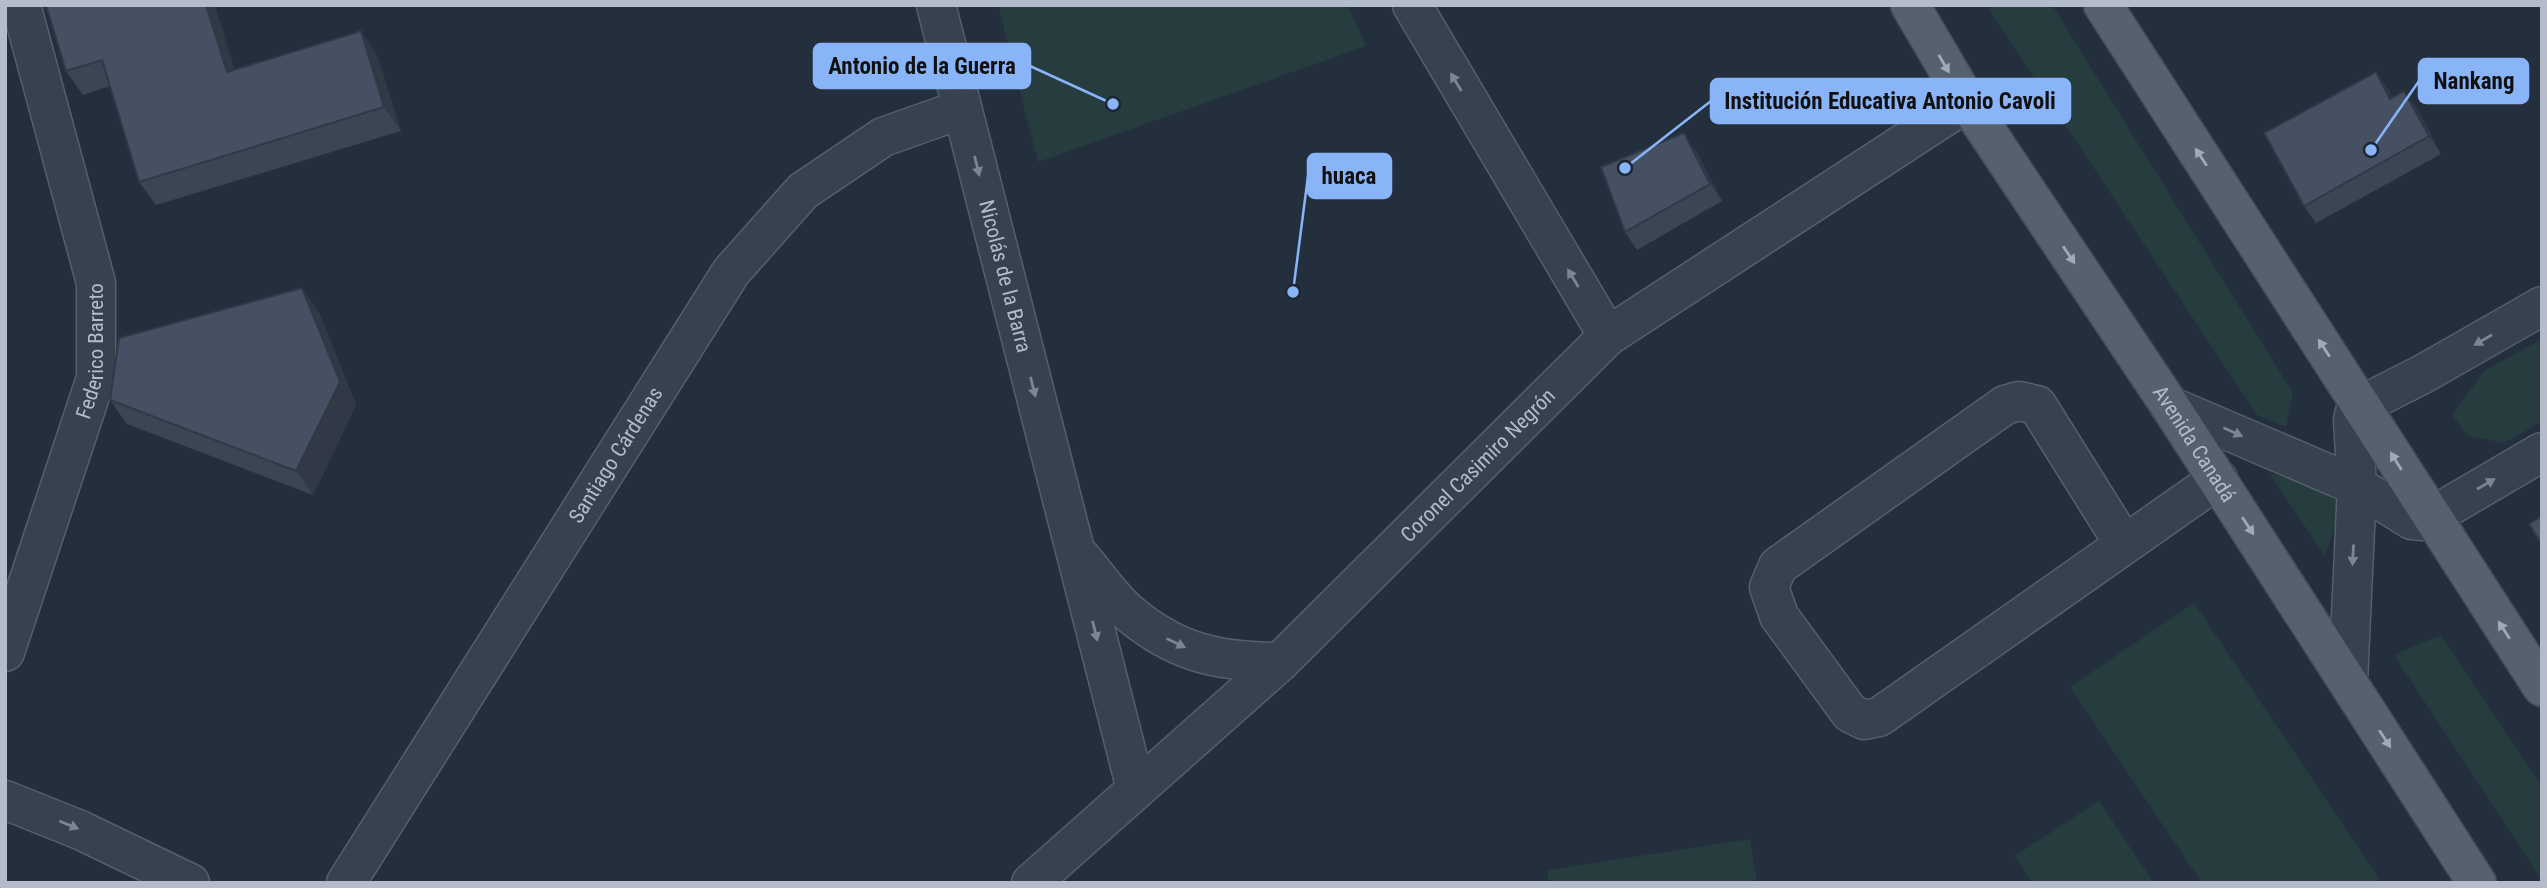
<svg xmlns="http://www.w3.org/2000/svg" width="2547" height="888" font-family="'Roboto Condensed',sans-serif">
	<rect width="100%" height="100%" fill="#242f3e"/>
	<!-- green -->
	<g fill="#263c3f">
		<path d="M 998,5 L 1348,5 L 1366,46 L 1038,162 Z"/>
		<path d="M 1986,5 L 2052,5 L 2293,393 L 2286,427 L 2257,415 Z"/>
		<path d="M 2542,339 L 2542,421 L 2505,443 L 2468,436 L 2452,415 L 2484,371 Z"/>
		<path d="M 2269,473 L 2345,493 L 2325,556 Z"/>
		<path d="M 2194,603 L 2382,883 L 2202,883 L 2070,687 Z"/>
		<path d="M 2441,635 L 2542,787 L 2542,880 L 2394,655 Z"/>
		<path d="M 2099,801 L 2154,883 L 2032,883 L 2015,856 Z"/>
		<path d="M 1750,839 L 1757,883 L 1549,883 L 1547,870 Z"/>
	</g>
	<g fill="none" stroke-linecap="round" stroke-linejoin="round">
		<!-- minor casing -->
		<g stroke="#565f6c" stroke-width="41">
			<g id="minor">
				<path id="s1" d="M 936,5 L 1136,789"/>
				<path d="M 1412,5 L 1608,336"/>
				<path d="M 2170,406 L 2357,486 L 2412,520 L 2423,521 L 2431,517 L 2542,452"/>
				<path d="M 2124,544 L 2037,405 L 2019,401 L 2005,405 L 1778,566 L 1769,587 L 1779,616 L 1850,713 L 1864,720 L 1879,717 L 2218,479"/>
				<path d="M 1079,555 C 1095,573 1110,597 1129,613 C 1176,653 1219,662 1280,662"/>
				<path id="s2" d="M 5,652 L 96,378 L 96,283 L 21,5"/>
				<path d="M 2348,681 L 2357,486 L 2353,420 L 2356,408 L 2423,374 L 2542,306"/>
				<path d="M 5,800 L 80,830 L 190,883"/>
				<path id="s3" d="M 346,883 L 731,272 L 803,191 L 883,137 L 962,109"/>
				<path id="s4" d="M 1031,883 L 1280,662 L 1608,336 L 1967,102"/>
			</g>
		</g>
		<!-- major casing -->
		<g stroke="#414a57" stroke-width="41">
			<g id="major">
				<path id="s5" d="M 1910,5 L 1967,102 L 2170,406 L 2477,883"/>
				<path d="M 2103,5 L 2542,687"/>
			</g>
		</g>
		<!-- minor -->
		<use href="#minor" stroke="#38414e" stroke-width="38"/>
		<!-- major -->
		<use href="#major" stroke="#56606e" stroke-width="38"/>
	</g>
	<!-- wall -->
	<g fill="#3b4654">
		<path d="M 46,5 L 235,69 L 377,55 L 401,131 L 156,205 L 139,182 L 110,86 L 83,95 L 66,71 Z"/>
		<path d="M 2376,72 L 2392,98 L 2417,108 L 2441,154 L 2316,223 L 2304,206 Z"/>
		<path d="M 1696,151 L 1722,201 L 1637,250 L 1625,232 Z"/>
		<path d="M 319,312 L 356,405 L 313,495 L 127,424 L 110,400 Z"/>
	</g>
	<!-- shaded-wall -->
	<g fill="#303945">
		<path d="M 206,5 L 215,5 L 243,96 L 227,72 Z"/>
		<path d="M 361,31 L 377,55 L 401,131 L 384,107 Z"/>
		<path d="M 2376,72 L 2388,89 L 2403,117 L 2390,99 Z"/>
		<path d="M 2404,91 L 2417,108 L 2441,154 L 2429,136 Z"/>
		<path d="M 1684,133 L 1696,151 L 1722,201 L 1710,184 Z"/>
		<path d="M 302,288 L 319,312 L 356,405 L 313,495 L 296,471 Z"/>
	</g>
	<!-- building -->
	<g fill="#455162" stroke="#303945" stroke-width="2">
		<path d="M 46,5 L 206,5 L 227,72 L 361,31 L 384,107 L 139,182 L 102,60 L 66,71 Z"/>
		<path d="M 2376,72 L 2390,99 L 2404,91 L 2429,136 L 2304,206 L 2264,133 Z"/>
		<path d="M 1684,133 L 1710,184 L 1625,232 L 1601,167 Z"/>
		<path d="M 302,288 L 340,382 L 296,471 L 110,400 L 119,338 Z"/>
		<path d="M 2542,516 L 2542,545 L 2529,524 Z"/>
	</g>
	<!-- one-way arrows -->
	<defs><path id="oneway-solid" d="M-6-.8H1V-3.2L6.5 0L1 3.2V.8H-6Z" transform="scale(1.75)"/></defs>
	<g fill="#a1aab7">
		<use href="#oneway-solid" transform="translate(1944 64) rotate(60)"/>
		<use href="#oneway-solid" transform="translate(2201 157) rotate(-123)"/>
		<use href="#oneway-solid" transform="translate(2069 255) rotate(56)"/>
		<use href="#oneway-solid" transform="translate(2324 348) rotate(-123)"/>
		<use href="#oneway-solid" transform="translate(2396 461) rotate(-122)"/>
		<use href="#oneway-solid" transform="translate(2248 526) rotate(57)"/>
		<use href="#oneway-solid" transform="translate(2504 630) rotate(-123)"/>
		<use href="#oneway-solid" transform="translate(2385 739) rotate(57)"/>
	</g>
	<g fill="#7c8592">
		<use href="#oneway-solid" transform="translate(1456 82) rotate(-121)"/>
		<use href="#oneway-solid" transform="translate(977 166) rotate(76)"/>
		<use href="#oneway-solid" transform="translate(1573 278) rotate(-121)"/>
		<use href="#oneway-solid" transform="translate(2483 340) rotate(150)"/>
		<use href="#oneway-solid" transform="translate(1033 387) rotate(76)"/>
		<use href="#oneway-solid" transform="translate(2233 432) rotate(24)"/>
		<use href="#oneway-solid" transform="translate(2486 484) rotate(-30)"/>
		<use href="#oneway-solid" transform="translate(2353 555) rotate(93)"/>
		<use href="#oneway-solid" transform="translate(1095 631) rotate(76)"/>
		<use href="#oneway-solid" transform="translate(1176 643) rotate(26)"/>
		<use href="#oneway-solid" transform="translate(69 825) rotate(22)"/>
	</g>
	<g text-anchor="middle" stroke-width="5" stroke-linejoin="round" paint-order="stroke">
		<!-- street labels -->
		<g font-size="21" fill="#b4bcc9" stroke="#1d2633">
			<text dy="7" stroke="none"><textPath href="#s1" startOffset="280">Nicolás de la Barra</textPath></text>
			<text dy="7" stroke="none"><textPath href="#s2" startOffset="315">Federico Barreto</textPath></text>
			<text dy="7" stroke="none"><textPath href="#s5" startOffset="523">Avenida Canadá</textPath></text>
			<text dy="7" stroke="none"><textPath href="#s3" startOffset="506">Santiago Cárdenas</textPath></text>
			<text dy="7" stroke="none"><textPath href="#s4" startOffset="612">Coronel Casimiro Negrón</textPath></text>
		</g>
	</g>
	<!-- callouts -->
	<path fill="none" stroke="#8ab4f8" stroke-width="2.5" d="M1113 104L1030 66M2371 150L2419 81M1625 168L1711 101M1293 292L1308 176"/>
	<g fill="#8ab4f8" stroke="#1d2633" stroke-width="2.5">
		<circle cx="1113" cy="104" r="7"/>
		<circle cx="2371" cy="150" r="7"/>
		<circle cx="1625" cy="168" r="7"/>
		<circle cx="1293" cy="292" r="7"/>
	</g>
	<g fill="#8ab4f8" stroke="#8ab4f8" stroke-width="2.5">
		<rect x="814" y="44" width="216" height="44" rx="7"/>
		<rect x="2419" y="59" width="109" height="44" rx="7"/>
		<rect x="1711" y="79" width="359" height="44" rx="7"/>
		<rect x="1308" y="154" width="83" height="44" rx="7"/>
	</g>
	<g font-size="23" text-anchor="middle" font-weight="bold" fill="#111">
		<text x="922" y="74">Antonio de la Guerra</text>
		<text x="2474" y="89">Nankang</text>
		<text x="1890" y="109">Institución Educativa Antonio Cavoli</text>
		<text x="1349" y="184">huaca</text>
	</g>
	<!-- border -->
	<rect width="2547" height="888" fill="none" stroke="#b4bcc9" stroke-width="14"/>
</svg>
